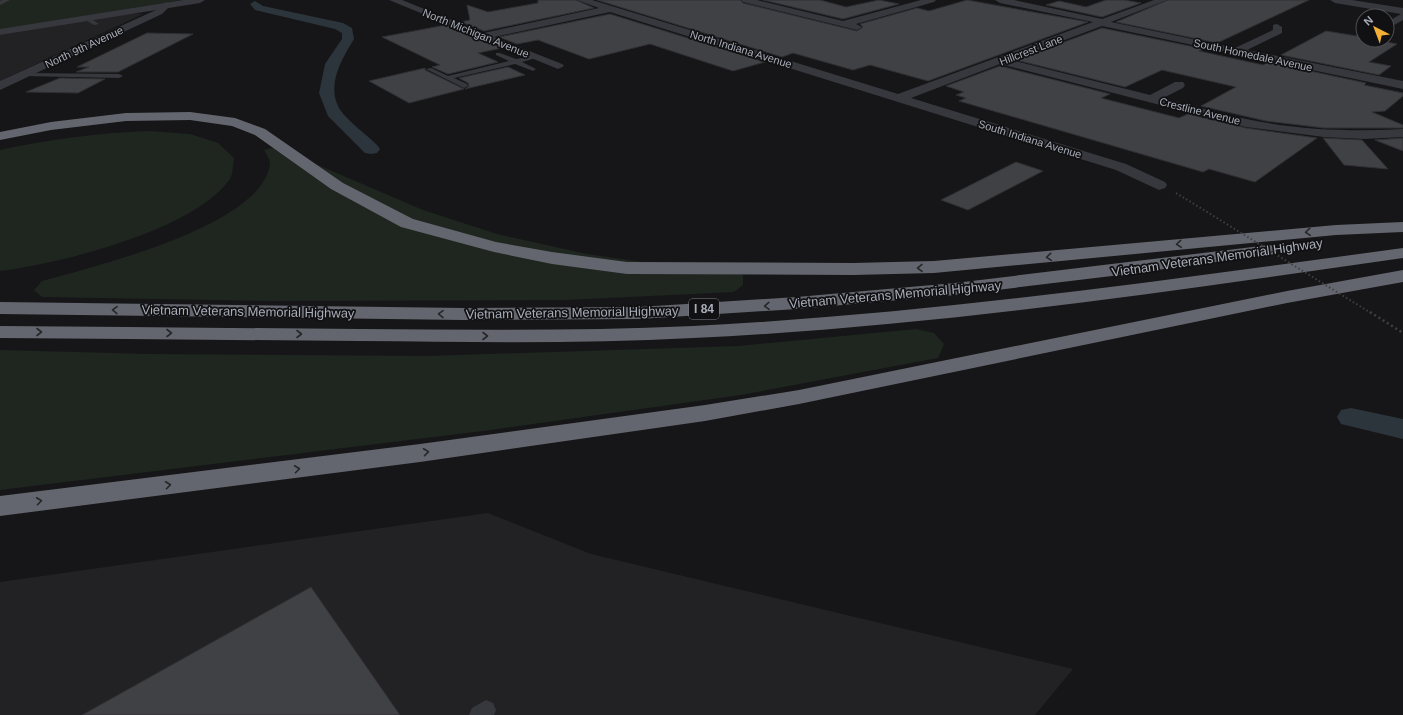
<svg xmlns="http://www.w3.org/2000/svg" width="1403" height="715" font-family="Helvetica,sans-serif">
	<rect width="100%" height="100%" fill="#161618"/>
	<!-- built -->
	<g fill="#222225">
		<path d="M 130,13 L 143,14 L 0,81 L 0,35 Z"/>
		<path d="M 488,513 L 591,554 L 1073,669 L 1035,715 L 0,715 L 0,582 Z"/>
	</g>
	<!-- green -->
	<g fill="#1e261f">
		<path d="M 0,0 L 181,0 L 0,30 Z"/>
		<path d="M 149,131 L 190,134 L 218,143 L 234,158 C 233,164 233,174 230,179 C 195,230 59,264 0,271 L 0,150 C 51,139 97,133 149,131 Z"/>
		<path d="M 276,147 L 423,210 L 497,234 L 587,254 L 656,264 L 724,270 L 743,275 L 743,285 L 734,292 L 566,300 L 274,301 L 42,297 L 34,290 L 42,281 C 93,267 265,225 270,163 C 270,159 266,154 264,150 Z"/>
		<path d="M 916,329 L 934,333 L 944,344 L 938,358 L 741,395 L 491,430 L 0,490 L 0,350 L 149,354 L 428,356 L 738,346 Z"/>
	</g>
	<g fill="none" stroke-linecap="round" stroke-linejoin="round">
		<!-- canal -->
		<g fill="#2c353c" fill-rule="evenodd">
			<path d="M 255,1 L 263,6 L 343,23 L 352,28 L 354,39 C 341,60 325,87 341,111 C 349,122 367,135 377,145 L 380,149 L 377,153 L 371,154 L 365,153 L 328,116 L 319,93 L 325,64 L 342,39 L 342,33 L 335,29 L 255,10 L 250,4 Z"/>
			<path d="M 1351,408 L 1403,419 L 1403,439 L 1341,424 L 1337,417 L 1341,410 Z"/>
		</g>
	</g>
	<!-- building -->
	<g fill="#404145" stroke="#303034">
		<path d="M 538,0 L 576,0 L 594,8 L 484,31 L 461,22 L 470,20 L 467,5 L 488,12 L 538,3 Z"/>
		<path d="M 597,0 L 740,0 L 743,3 L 857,31 L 863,27 L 860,24 L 917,8 L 929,11 L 967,0 L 1088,22 L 928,81 L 870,65 L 853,70 L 793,53 L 782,57 Z"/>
		<path d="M 763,0 L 820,0 L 846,7 L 879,0 L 899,4 L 843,19 Z"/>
		<path d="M 1106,0 L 1124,0 L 1141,3 L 1102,17 L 1046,5 L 1059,1 L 1086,7 Z"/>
		<path d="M 1168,0 L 1309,0 L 1217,43 L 1116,22 Z"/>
		<path d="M 610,14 L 765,62 L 733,71 L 650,44 L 589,59 L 538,40 L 517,44 L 499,37 Z"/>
		<path d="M 446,25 L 502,48 L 478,53 L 498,62 L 448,74 L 432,67 L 440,65 L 382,37 Z"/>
		<path d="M 1102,28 L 1204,49 L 1199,51 L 1263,65 L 1268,62 L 1366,83 L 1364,85 L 1403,93 L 1403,96 L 1385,111 L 1372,112 L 1403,125 L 1403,128 L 1324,128 L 1266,121 L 1201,106 L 1236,87 L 1162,70 L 1125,87 L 1016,60 Z"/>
		<path d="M 1326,31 L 1363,37 L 1363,40 L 1377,40 L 1397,44 L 1369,62 L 1391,66 L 1379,75 L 1281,55 Z"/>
		<path d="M 147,33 L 193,34 L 118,72 L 76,72 L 89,67 L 77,67 Z"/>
		<path d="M 1000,66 L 1110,94 L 1101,98 L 1179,118 L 1188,114 L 1246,128 L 1317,138 L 1255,182 L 1209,169 L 1203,172 L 959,101 L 966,98 L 956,95 L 964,92 L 946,86 Z"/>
		<path d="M 508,67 L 525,75 L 465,89 L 469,86 L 468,83 L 459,78 Z"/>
		<path d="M 425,68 L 425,70 L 464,89 L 409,103 L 369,81 Z"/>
		<path d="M 60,78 L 105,79 L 78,93 L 26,92 Z"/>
		<path d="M 1323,138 L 1362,140 L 1388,169 L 1344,165 Z"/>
		<path d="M 1403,138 L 1403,151 L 1375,140 Z"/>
		<path d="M 1016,162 L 1043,171 L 968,210 L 941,200 Z"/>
		<path d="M 311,587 L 400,715 L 82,715 Z"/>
	</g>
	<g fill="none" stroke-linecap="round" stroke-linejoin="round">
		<!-- path -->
		<path stroke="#3d3f44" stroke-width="2" stroke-dasharray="1.5 2.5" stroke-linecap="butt" d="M 1176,193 L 1186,199"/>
		<!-- service -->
		<g fill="#37383d" fill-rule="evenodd">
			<path d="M 2,0 L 10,0 L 0,5 L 0,1 Z"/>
			<path d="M 84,17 L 88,17 L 99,24 L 94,25 L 84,19 Z"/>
			<path d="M 496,53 L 500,53 L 516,59 L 536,56 L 536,58 L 522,62 L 536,69 L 533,71 L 515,64 L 454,78 L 467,84 L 468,86 L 464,88 L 426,69 L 431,68 L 448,76 L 509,61 L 496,55 Z"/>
			<path d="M 23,73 L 119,74 L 123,76 L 119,78 L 25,76 L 22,74 Z"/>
			<path d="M 486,700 L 493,703 L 496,710 L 494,715 L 469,715 L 472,708 Z"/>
		</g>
		<!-- minor -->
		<g fill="#37383d" fill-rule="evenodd">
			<path d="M 389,0 L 402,0 L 484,33 L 599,8 L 577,0 L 592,0 L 898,94 L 1093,22 L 1000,3 L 995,0 L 1014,0 L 1102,19 L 1154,0 L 1167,0 L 1111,22 L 1235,48 L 1273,30 L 1273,25 L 1277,24 L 1282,27 L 1282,33 L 1247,50 L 1403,81 L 1403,89 L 1102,26 L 1011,60 L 1150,95 L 1175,82 L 1183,82 L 1185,85 L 1183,88 L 1163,98 C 1190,105 1218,113 1246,119 C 1297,130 1351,132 1403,129 L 1403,137 L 1364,139 L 1324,137 L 1246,127 L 1000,64 L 911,98 L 1126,164 L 1165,182 L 1167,185 L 1165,188 L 1159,190 L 1116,170 L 610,12 L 494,37 L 562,64 L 564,66 L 558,69 Z"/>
			<path d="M 741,0 L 757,0 L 843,21 L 921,0 L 936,0 L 934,2 L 856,24 L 862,27 L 857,30 L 743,2 Z"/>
			<path d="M 1330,0 L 1352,0 L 1403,8 L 1403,20 L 1387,29 L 1387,22 L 1401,14 L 1335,3 Z"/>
			<path d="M 166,2 L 171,5 L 162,14 L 0,90 L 0,81 L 156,10 Z"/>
		</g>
		<!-- tertiary -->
		<path fill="#37383d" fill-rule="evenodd" d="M 183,0 L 205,0 L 200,3 L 0,35 L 0,29 Z"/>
		<!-- motorway -->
		<g fill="#63666e" fill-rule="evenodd">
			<path d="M 190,112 L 235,118 L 265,129 L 343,183 L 413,219 L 496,242 L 552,252 L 627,262 L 853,263 L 934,261 L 1336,225 L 1403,222 L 1403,232 L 1336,235 L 934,273 L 853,275 L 627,274 L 552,264 L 494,252 L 401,227 L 331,189 L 255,135 L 232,126 L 190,120 L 126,121 L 51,130 L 0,140 L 0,132 L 51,122 L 126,113 Z"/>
			<path d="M 1269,245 L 1275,246 L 1278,250 L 1275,254 L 1112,276 L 955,295 L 797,309 L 639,319 L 464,320 L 0,314 L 0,302 L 464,308 L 639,307 L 797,297 L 955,283 Z"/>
			<path d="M 1403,248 L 1403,258 C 1167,292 931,327 693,338 C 583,344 472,342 361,341 C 241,340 120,339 0,338 L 0,326 C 120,327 240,328 361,329 C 471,330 582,331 693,326 C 931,314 1167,280 1403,248 Z"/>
			<path d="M 1403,270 L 1403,282 L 1287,303 L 799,404 L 705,421 L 420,462 L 0,516 L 0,496 L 420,444 L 705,405 L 799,390 L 1287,291 Z"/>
		</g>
		<!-- path-bridge-far1 -->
		<path stroke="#3d3f44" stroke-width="2" stroke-dasharray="1.5 2.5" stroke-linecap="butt" d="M 1186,199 L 1371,313"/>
		<!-- path-bridge -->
		<path stroke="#3d3f44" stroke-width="2.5" stroke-dasharray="2 3" stroke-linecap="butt" d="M 1370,312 L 1403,333"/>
	</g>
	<!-- one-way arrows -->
	<defs><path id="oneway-chevron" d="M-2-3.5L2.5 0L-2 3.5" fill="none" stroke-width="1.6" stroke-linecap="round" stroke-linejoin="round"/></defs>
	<g stroke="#26262a">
		<use href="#oneway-chevron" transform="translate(1308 232) rotate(175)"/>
		<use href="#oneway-chevron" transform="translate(1179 244) rotate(175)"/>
		<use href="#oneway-chevron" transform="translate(1049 257) rotate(175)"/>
		<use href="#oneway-chevron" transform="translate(920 268) rotate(179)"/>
		<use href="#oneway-chevron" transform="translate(767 306) rotate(177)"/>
		<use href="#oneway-chevron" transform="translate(115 310) rotate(-179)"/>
		<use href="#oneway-chevron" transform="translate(441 314) rotate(-179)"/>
		<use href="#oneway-chevron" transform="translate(39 332)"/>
		<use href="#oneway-chevron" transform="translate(169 333)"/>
		<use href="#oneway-chevron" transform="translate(299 334)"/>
		<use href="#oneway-chevron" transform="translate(485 336)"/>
		<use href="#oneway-chevron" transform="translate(426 452) rotate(-8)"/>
		<use href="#oneway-chevron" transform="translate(297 469) rotate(-7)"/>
		<use href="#oneway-chevron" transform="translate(168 485) rotate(-7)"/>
		<use href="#oneway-chevron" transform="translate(39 501) rotate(-7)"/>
	</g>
	<g text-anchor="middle" stroke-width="3.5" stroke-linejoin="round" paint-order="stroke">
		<!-- far-street labels -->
		<g font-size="11" fill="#a8adb8" stroke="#111113">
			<text transform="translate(476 33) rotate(22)" y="4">North Michigan Avenue</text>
			<text transform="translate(84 47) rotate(-25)" y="4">North 9th Avenue</text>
			<text transform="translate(741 49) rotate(17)" y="4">North Indiana Avenue</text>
			<text transform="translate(1031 50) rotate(-21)" y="4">Hillcrest Lane</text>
			<text transform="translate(1253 55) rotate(12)" y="4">South Homedale Avenue</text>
			<text transform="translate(1200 111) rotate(14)" y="4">Crestline Avenue</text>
			<text transform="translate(1030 139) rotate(17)" y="4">South Indiana Avenue</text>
		</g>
		<!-- shield labels -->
		<rect fill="#111113" stroke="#7b7e86" stroke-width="1" x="689" y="299" width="30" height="20" rx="3"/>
		<g font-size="12" font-weight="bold" fill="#a8adb8">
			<text x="704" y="313">I 84</text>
		</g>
		<!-- street labels -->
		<g font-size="13" fill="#a8adb8" stroke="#111113">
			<text transform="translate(1217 257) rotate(-8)" y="5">Vietnam Veterans Memorial Highway</text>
			<text transform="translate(895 294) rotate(-5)" y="5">Vietnam Veterans Memorial Highway</text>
			<text transform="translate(248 311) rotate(1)" y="5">Vietnam Veterans Memorial Highway</text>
			<text transform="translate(572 312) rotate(-1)" y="5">Vietnam Veterans Memorial Highway</text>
		</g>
	</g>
	<!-- north arrow -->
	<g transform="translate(1375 28) rotate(318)"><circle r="19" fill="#111113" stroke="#4d4f55"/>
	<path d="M0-3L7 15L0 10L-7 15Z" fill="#f2b134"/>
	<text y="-6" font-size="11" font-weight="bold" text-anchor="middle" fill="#a8adb8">N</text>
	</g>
</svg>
